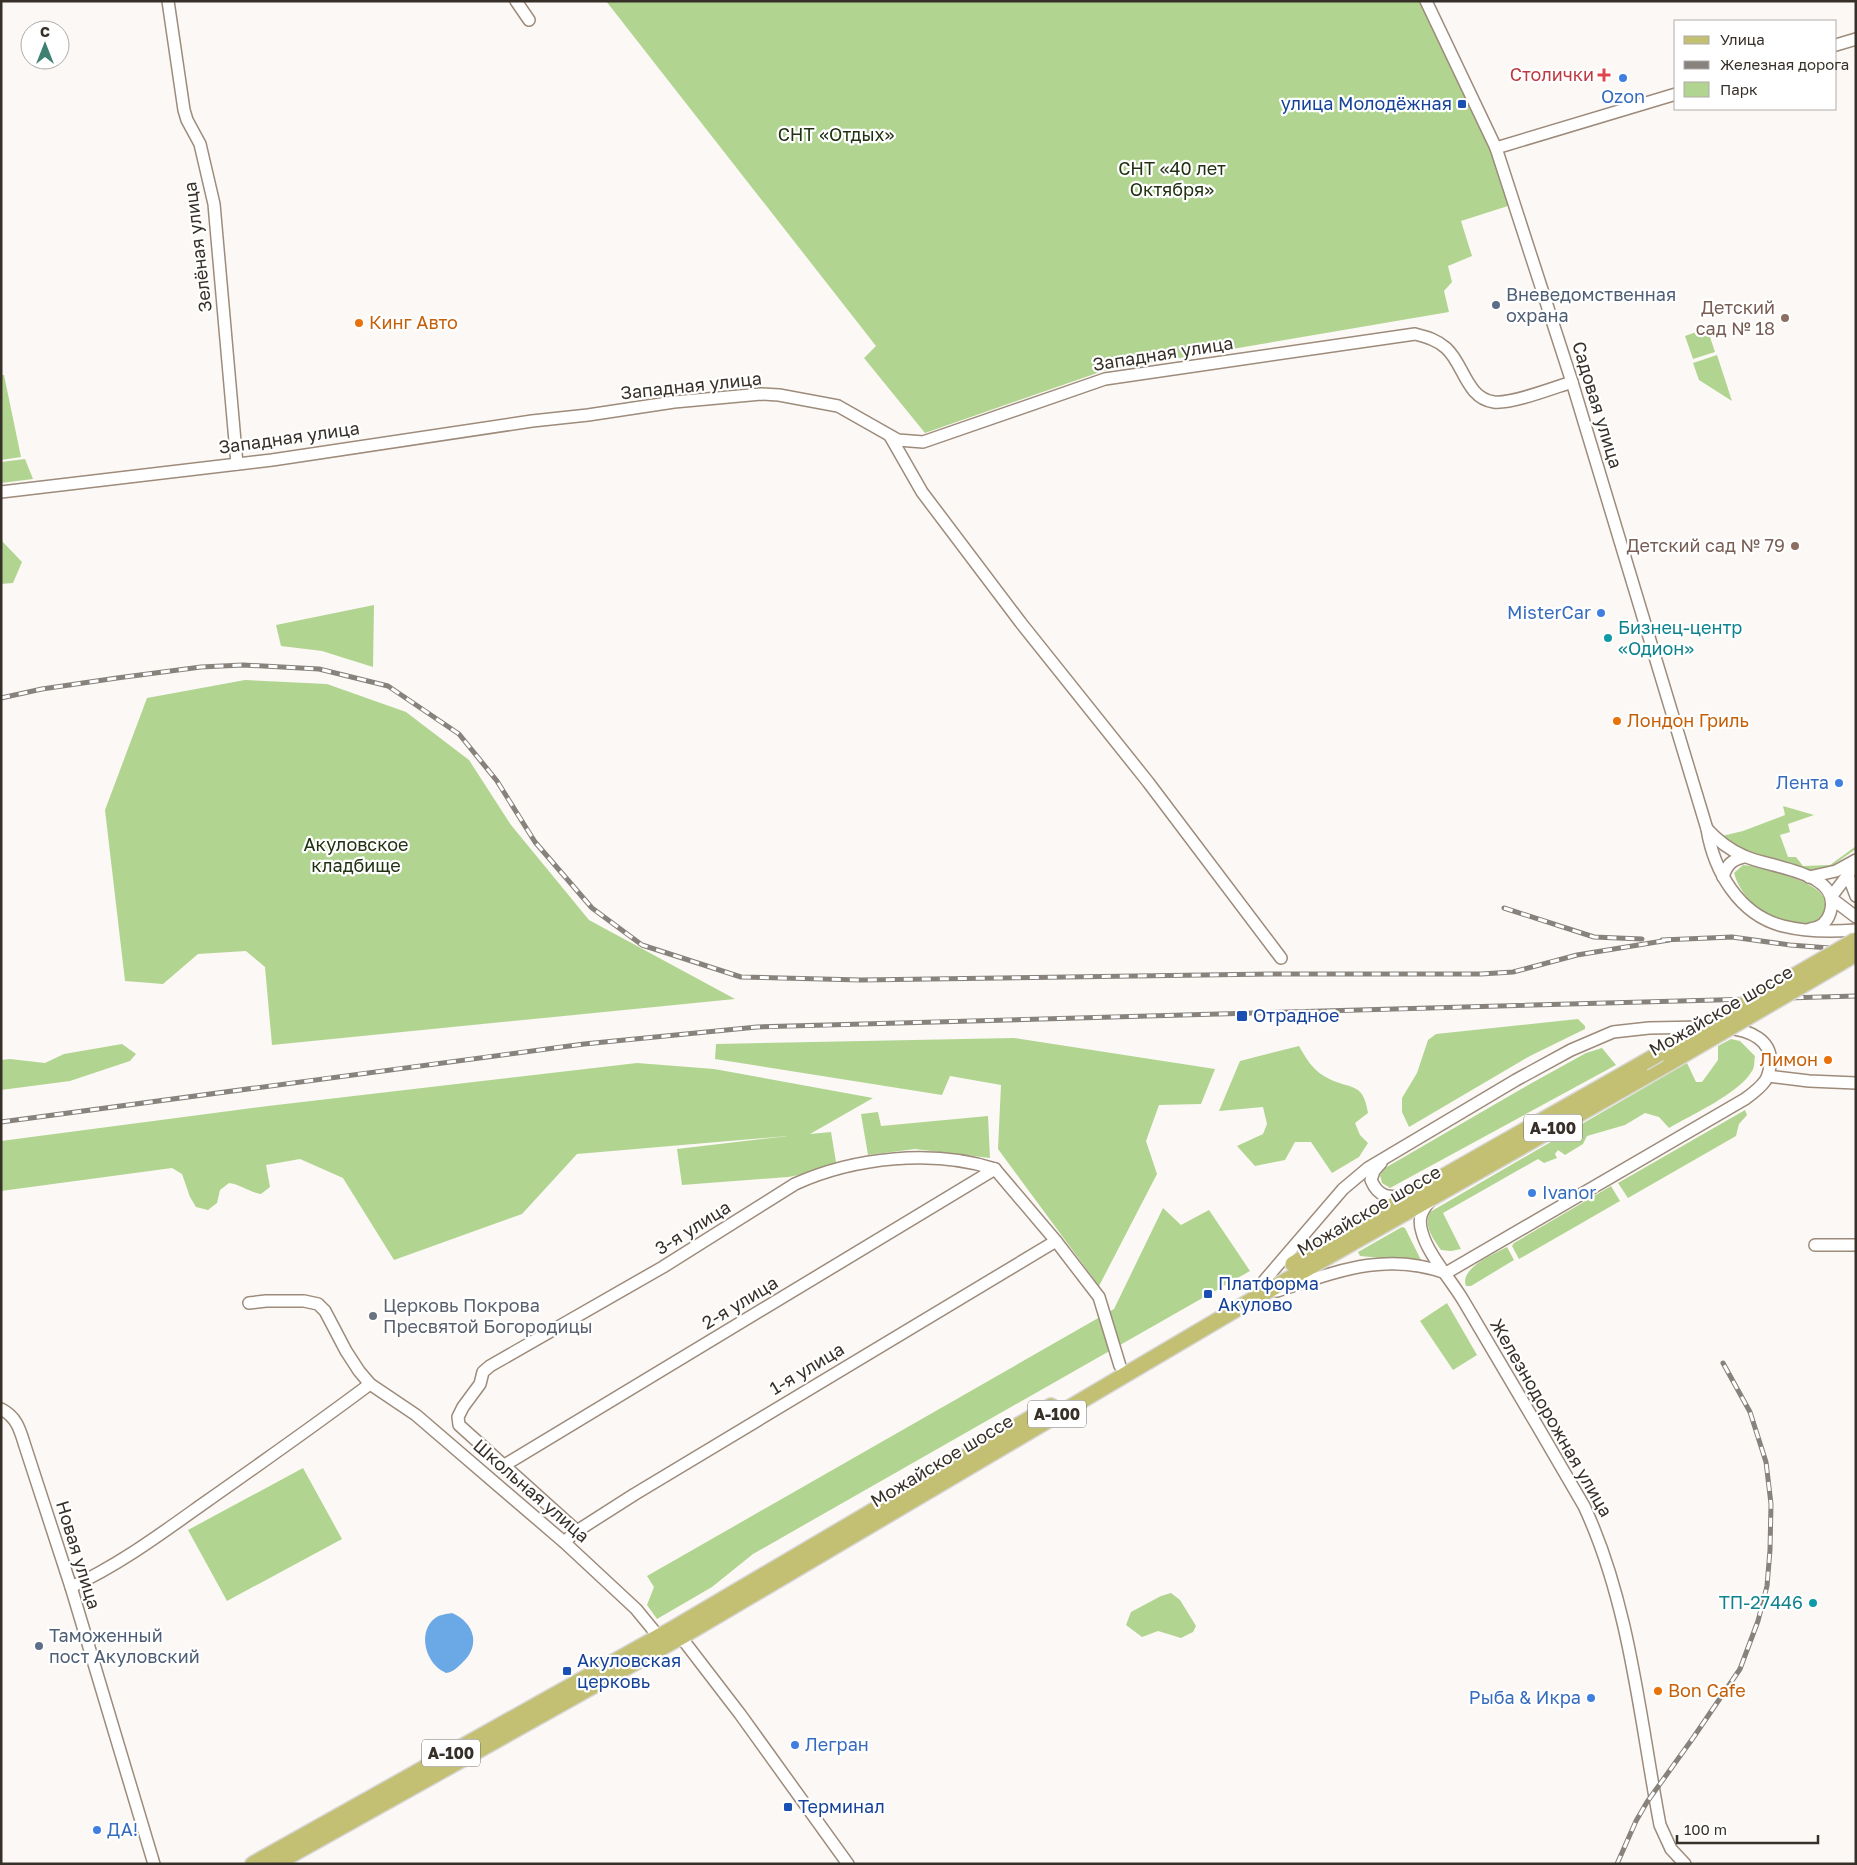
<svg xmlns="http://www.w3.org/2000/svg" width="1857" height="1865" font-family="'Golos Text',sans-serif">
	<rect width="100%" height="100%" fill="#fcf8f5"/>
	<!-- green -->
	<g fill="#b1d590">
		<path d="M 606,1 L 1419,1 L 1491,151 L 1511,205 L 1461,221 L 1472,256 L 1448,266 L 1452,282 L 1444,291 L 1449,312 L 1103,371 L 925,433 L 864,358 L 876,346 Z"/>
		<path d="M 1707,328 L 1715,352 L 1693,359 L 1685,336 Z"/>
		<path d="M 1717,355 L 1732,401 L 1699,380 L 1693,363 Z"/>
		<path d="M 1,375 L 4,375 L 21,457 L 1,460 Z"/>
		<path d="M 25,459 L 33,479 L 1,483 L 1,462 Z"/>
		<path d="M 1,540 L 22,562 L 13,583 L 1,584 Z"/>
		<path d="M 374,605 L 373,667 L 322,651 L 281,646 L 276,625 Z"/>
		<path d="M 245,680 L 327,684 L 406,712 L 469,760 L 511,825 L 589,920 L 735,999 L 272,1045 L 265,967 L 246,951 L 198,954 L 163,984 L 125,981 L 105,810 L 147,698 Z"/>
		<path d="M 1783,806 L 1814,815 L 1788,824 L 1790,832 L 1780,835 L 1788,857 L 1796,857 L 1803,866 L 1830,865 L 1856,846 L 1856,849 L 1827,869 L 1811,873 L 1795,869 L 1734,846 L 1722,836 L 1743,831 L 1785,815 Z"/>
		<path d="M 1743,865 L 1752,866 C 1775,873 1857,888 1813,924 C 1802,924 1789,924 1778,920 C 1758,911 1740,895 1734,873 Z"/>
		<path d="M 1578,1019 L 1585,1026 L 1585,1029 L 1530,1056 L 1409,1127 L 1402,1112 L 1402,1098 L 1417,1073 L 1428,1040 L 1436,1034 Z"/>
		<path d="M 1014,1038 L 1215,1069 L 1201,1104 L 1159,1105 L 1146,1141 L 1157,1174 L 1099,1286 L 998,1149 L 1001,1085 L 950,1076 L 942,1095 L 715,1059 L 716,1044 Z"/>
		<path d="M 1731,1039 L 1740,1041 L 1755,1056 C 1754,1061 1755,1067 1752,1071 C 1740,1093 1691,1115 1669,1128 L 1659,1117 L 1645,1113 L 1625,1125 L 1587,1136 L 1583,1144 L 1565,1155 L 1558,1150 L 1555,1154 L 1557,1158 L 1544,1163 L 1538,1159 L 1443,1213 L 1461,1249 L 1451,1251 L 1441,1250 C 1433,1238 1423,1226 1430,1212 L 1687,1063 L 1696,1082 L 1702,1082 L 1718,1060 L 1718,1046 Z"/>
		<path d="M 122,1044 L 136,1054 L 130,1061 L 70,1081 L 1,1090 L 1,1060 L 10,1059 L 45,1063 L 64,1054 Z"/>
		<path d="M 1299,1046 C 1306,1058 1312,1069 1324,1076 C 1348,1091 1363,1079 1368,1113 L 1355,1123 L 1360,1135 L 1368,1143 L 1359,1157 L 1332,1173 L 1311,1142 L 1295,1142 L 1285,1160 L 1255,1166 L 1237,1146 L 1263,1134 L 1267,1124 L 1263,1107 L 1219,1111 L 1240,1061 Z"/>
		<path d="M 1602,1048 L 1616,1065 L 1390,1188 L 1382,1183 L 1380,1175 L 1385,1168 L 1530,1084 L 1586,1053 Z"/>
		<path d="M 637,1063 L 714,1069 L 873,1098 L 810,1134 L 831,1132 L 837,1168 L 788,1177 L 682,1185 L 677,1149 L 788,1136 L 577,1154 L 522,1214 L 394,1260 L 343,1178 L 300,1159 L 266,1165 L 270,1187 L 261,1194 C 249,1192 242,1185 229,1183 L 220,1190 L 217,1203 L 208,1210 L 196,1207 L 190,1197 L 182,1174 L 172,1168 L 1,1191 L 1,1141 L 268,1106 Z"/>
		<path d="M 1745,1110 L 1747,1115 L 1739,1124 L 1736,1136 L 1628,1198 L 1618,1183 Z"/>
		<path d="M 878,1112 L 881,1126 L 988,1116 L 990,1158 L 915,1149 L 868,1155 L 861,1114 Z"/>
		<path d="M 1611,1186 L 1620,1201 L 1519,1259 L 1512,1246 L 1514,1243 Z"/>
		<path d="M 1163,1208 L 1181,1225 L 1209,1210 L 1250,1271 L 753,1554 L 712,1587 L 657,1619 L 647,1605 L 654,1587 L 647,1576 L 1114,1309 Z"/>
		<path d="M 1402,1227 L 1405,1228 L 1422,1262 L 1360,1256 L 1358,1252 Z"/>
		<path d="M 1507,1247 L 1514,1260 L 1471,1286 L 1466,1286 C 1459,1268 1494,1254 1507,1247 Z"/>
		<path d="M 1447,1303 L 1477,1355 L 1453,1370 L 1420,1321 Z"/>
		<path d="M 303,1468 L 342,1539 L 227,1601 L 188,1530 Z"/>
		<path d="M 1171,1593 L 1180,1600 L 1196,1626 L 1193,1632 L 1181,1638 L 1158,1631 L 1142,1637 L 1126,1625 L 1131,1612 L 1161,1596 Z"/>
	</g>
	<!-- water -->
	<path fill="#6aa8e6" d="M 452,1613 C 475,1623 481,1646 462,1663 C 457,1668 453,1672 446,1673 C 443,1671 438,1669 436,1666 C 424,1654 420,1631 434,1619 C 438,1615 446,1614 452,1613 Z"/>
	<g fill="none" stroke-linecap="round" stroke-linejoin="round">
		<!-- minor casing -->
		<g stroke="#9d8b7b" stroke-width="14">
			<g id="minor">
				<path d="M 168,1 L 184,110 L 187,120 L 200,144 L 214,204 L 237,464"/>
				<path d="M 516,1 L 529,20"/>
				<path d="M 1426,1 L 1496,148 L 1572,382 L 1707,829 C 1714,871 1739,915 1783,926 C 1807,932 1831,932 1856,930"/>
				<path d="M 1836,45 L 1856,39"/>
				<path d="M 1496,148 L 1676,94"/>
				<path d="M 890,436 L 922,492 L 1021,623 L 1148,782 L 1281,958"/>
				<path d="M 1,492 L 272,460 L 532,421 L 588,415 L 674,402 L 761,394 L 779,395 L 838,406 L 898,440 L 923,442 L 1105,379 L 1415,334 C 1427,337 1437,340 1446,348 C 1464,364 1466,398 1494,402 C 1512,404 1553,388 1572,382"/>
				<path d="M 1707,829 C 1717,840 1730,850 1744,856 C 1769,868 1844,871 1830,913 C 1827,923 1819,928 1810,929"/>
				<path d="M 1848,875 L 1856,896"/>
				<path d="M 1723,877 C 1727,864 1732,860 1744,857"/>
				<path d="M 1809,877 L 1836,871 L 1856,860"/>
				<path d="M 1831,897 L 1856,864"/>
				<path d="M 1831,898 L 1856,917"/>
				<path d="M 1768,1076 L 1809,1081 L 1856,1083"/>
				<path d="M 1381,1163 L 1374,1171 L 1371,1180 C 1379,1199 1390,1197 1408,1196"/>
				<path d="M 995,1169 L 1056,1241 L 1099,1297 L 1120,1366"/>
				<path d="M 1430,1201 C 1421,1211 1418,1219 1422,1232 C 1427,1253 1451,1280 1463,1300 C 1504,1369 1544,1437 1584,1506 C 1630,1604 1640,1720 1660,1825 L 1671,1849 L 1685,1864"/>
				<path d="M 1815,1245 L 1856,1245"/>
				<path d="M 1264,1281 L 1343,1189 L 1368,1168 L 1516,1080 L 1571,1050 L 1613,1032 L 1649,1028 L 1704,1027"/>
				<path d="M 1277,1291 C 1336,1272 1384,1251 1446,1273 L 1745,1099 C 1752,1094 1760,1088 1765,1081 C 1768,1077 1769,1072 1770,1066 C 1774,1040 1749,1030 1727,1028"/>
				<path d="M 249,1303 L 266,1301 L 304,1301 L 318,1304 L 325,1311 L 346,1351 L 359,1371 L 370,1384 L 416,1415 L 564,1542 L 636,1609 L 659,1637"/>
				<path d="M 1,1409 C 17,1417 20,1430 25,1446 L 71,1587 L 154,1864"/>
				<path d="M 503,1466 L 995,1169"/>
				<path d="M 577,1531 L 635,1494 L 1056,1241"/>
				<path d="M 564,1542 L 577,1531 L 459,1425 L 458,1417 L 463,1407 L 480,1384 L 483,1372 L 490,1366 L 663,1267 L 795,1184 C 855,1157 933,1149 995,1169"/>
				<path d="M 71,1587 C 117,1566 158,1536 200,1506 C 257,1466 314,1426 370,1384"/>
				<path d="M 677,1632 L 740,1714 L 848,1864"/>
			</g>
		</g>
		<!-- major casing -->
		<g stroke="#d7d6d4" stroke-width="18">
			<g id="major">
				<path d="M 1293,1264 L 1409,1196 L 1643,1063"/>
				<path d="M 253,1864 L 674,1628 L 1051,1406"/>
				<path d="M 275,1864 L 681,1637 L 1257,1297 L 1671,1062"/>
			</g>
		</g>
		<!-- minor -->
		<use href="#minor" stroke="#fff" stroke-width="11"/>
		<!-- major -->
		<use href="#major" stroke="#c3bf73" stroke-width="15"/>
		<!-- rail casing -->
		<g stroke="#87827c" stroke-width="5">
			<g id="rail">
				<path d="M 1,698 L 42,689 L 117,678 L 201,667 L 243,665 L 319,669 L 388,686 L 459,734 L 497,781 L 535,842 L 592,908 L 642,945 L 741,977 L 861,980 L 1271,974 L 1481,974 L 1513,972 L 1577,955 L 1669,940"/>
				<path d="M 1504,908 L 1594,937 L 1642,939"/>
				<path d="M 1662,940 L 1732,937 L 1790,945 L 1856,950"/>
				<path d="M 1,1122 L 584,1044 L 757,1027 L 1856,996"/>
				<path d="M 1617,1864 L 1636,1821 L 1647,1802 L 1693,1738 L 1740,1669 L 1758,1621 L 1767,1586 L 1770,1550 L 1771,1504 L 1766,1462 L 1750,1412 L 1723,1363"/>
			</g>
		</g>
		<!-- rail -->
		<use href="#rail" stroke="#fff" stroke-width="3" stroke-dasharray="9" stroke-linecap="butt"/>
		<!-- major-bridge casing -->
		<g stroke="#d7d6d4" stroke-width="18" stroke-linecap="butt">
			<g id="major-bridge">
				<path d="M 1671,1062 L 1856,954"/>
				<path d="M 1643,1063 L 1856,940"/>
			</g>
		</g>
		<!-- major-bridge -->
		<use href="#major-bridge" stroke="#c3bf73" stroke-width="15"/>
	</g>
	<!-- markers -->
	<path fill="#e0444e" stroke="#fff" stroke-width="2" d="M1601.5 67.5h5v5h5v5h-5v5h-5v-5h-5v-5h5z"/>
	<g fill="#3f7fe0" stroke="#fff" stroke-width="2">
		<circle cx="1623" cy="78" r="5"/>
		<circle cx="1601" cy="613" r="5"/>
		<circle cx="1839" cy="783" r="5"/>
		<circle cx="1532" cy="1193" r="5"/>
		<circle cx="1591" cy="1698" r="5"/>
		<circle cx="795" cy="1745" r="5"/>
		<circle cx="97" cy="1830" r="5"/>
	</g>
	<g fill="#1a4fb4" stroke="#fff" stroke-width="2">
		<rect x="1457" y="99" width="10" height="10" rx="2.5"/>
		<rect x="1236" y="1010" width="12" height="12" rx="2.5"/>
		<rect x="1203" y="1289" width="10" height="10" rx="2.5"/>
		<rect x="562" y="1666" width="10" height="10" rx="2.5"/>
		<rect x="783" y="1802" width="10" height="10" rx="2.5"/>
	</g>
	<g fill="#5c6f8a" stroke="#fff" stroke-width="2">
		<circle cx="1496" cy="305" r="5"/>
		<circle cx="39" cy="1646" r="5"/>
	</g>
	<g fill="#8d6e63" stroke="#fff" stroke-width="2">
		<circle cx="1785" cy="318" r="5"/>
		<circle cx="1795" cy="546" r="5"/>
	</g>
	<g fill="#e8710a" stroke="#fff" stroke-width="2">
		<circle cx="359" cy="323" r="5"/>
		<circle cx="1617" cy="721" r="5"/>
		<circle cx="1828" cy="1060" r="5"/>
		<circle cx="1658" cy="1691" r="5"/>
	</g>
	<g fill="#0f9aa8" stroke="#fff" stroke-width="2">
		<circle cx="1608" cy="638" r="5"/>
		<circle cx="1813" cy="1603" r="5"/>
	</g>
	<circle fill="#6b7280" stroke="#fff" stroke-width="2" cx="373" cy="1316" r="5"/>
	<g text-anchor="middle" stroke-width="4.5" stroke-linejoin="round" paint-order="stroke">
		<!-- shield labels -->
		<g fill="#fff" stroke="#736e69" stroke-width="1">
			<rect x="1524" y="1114.5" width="58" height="27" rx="4"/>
			<rect x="1028" y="1400.5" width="58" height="27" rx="4"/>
			<rect x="422" y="1739.5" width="58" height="27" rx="4"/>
		</g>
		<g font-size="16" font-weight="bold" fill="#373029">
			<text x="1553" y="1134">А-100</text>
			<text x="1057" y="1420">А-100</text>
			<text x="451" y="1759">А-100</text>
		</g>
		<!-- health labels -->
		<g font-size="18" fill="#be3a42" stroke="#fff" text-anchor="end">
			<text x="1594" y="81">Столички</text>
		</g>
		<!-- shop labels -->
		<g font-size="18" fill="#366cbe" stroke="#fff" text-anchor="end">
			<text x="1623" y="103" text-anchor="middle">Ozon</text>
			<text x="1591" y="619">MisterCar</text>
			<text x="1829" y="789">Лента</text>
			<text x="1542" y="1199" text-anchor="start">Ivanor</text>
			<text x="1581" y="1704">Рыба &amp; Икра</text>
			<text x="805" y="1751" text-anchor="start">Легран</text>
			<text x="107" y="1836" text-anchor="start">ДА!</text>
		</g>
		<!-- transit labels -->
		<g font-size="18" fill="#164399" stroke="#fff" text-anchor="start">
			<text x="1452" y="110" text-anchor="end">улица Молодёжная</text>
			<text x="1253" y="1022">Отрадное</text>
			<text x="1218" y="1290">Платформа<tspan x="1218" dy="21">Акулово</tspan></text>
			<text x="577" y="1667">Акуловская<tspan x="577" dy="21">церковь</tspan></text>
			<text x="798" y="1813">Терминал</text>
		</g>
		<!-- park labels -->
		<g font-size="18" fill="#213111" stroke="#fff">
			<text x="836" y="141">СНТ «Отдых»</text>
			<text x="1172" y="175">СНТ «40 лет<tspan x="1172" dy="21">Октября»</tspan></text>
			<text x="356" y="851">Акуловское<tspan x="356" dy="21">кладбище</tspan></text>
		</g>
		<!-- street labels -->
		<g font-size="18" fill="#373029" stroke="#fff">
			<text transform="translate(198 247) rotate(-97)" y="6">Зелёная улица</text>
			<text transform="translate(1163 354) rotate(-9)" y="6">Западная улица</text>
			<text transform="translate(691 386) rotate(-6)" y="6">Западная улица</text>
			<text transform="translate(1597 405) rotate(73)" y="6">Садовая улица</text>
			<text transform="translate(289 438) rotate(-8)" y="6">Западная улица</text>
			<text transform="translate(1721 1011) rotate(-30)" y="6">Можайское шоссе</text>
			<text transform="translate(1369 1211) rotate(-30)" y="6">Можайское шоссе</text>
			<text transform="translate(693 1228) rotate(-32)" y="6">3-я улица</text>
			<text transform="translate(740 1303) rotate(-31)" y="6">2-я улица</text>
			<text transform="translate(807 1369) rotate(-31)" y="6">1-я улица</text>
			<text transform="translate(1551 1418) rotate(60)" y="6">Железнодорожная улица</text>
			<text transform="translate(942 1461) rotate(-31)" y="6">Можайское шоссе</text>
			<text transform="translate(531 1491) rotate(41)" y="6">Школьная улица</text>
			<text transform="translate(78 1555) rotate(73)" y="6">Новая улица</text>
		</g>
		<!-- service labels -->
		<g font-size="18" fill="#4e5e75" stroke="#fff" text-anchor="start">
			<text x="1506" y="301">Вневедомственная<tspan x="1506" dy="21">охрана</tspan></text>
			<text x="49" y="1642">Таможенный<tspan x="49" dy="21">пост Акуловский</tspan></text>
		</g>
		<!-- education labels -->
		<g font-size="18" fill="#785e54" stroke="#fff" text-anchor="end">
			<text x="1775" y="314">Детский<tspan x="1775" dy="21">сад № 18</tspan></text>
			<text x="1785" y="552">Детский сад № 79</text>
		</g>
		<!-- food labels -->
		<g font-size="18" fill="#c56008" stroke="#fff" text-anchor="start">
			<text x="369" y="329">Кинг Авто</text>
			<text x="1627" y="727">Лондон Гриль</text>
			<text x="1818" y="1066" text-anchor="end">Лимон</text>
			<text x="1668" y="1697">Bon Cafe</text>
		</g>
		<!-- culture labels -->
		<g font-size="18" fill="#0d838f" stroke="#fff" text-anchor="start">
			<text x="1618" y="634">Бизнец-центр<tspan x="1618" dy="21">«Одион»</tspan></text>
			<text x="1803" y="1609" text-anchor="end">ТП-27446</text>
		</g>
		<!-- worship labels -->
		<g font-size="18" fill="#5b616d" stroke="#fff" text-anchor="start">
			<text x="383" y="1312">Церковь Покрова<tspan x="383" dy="21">Пресвятой Богородицы</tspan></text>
		</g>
	</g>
	<!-- border -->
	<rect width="1857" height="1865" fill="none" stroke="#373029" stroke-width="5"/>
	<!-- legend -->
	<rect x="1674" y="20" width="162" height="90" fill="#ffffff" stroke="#afaca9"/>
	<rect x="1684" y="36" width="25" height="8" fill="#c3bf73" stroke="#afaca9"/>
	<text x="1720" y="45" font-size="15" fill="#373029">Улица</text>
	<rect x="1684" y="61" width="25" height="8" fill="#87827c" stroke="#afaca9"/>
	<text x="1720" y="70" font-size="15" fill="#373029">Железная дорога</text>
	<rect x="1684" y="82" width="25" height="15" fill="#b1d590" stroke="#afaca9"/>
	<text x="1720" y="95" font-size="15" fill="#373029">Парк</text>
	<!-- north arrow -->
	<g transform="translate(45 45)"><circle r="24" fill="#ffffff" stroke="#afaca9"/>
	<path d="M0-4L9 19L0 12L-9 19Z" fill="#3e8071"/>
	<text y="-8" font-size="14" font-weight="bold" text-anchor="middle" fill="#373029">С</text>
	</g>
	<!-- scale -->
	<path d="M1677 1835v8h141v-8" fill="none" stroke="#373029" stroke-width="2.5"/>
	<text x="1684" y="1835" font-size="15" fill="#373029" stroke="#ffffff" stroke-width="4" paint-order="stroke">100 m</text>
</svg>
